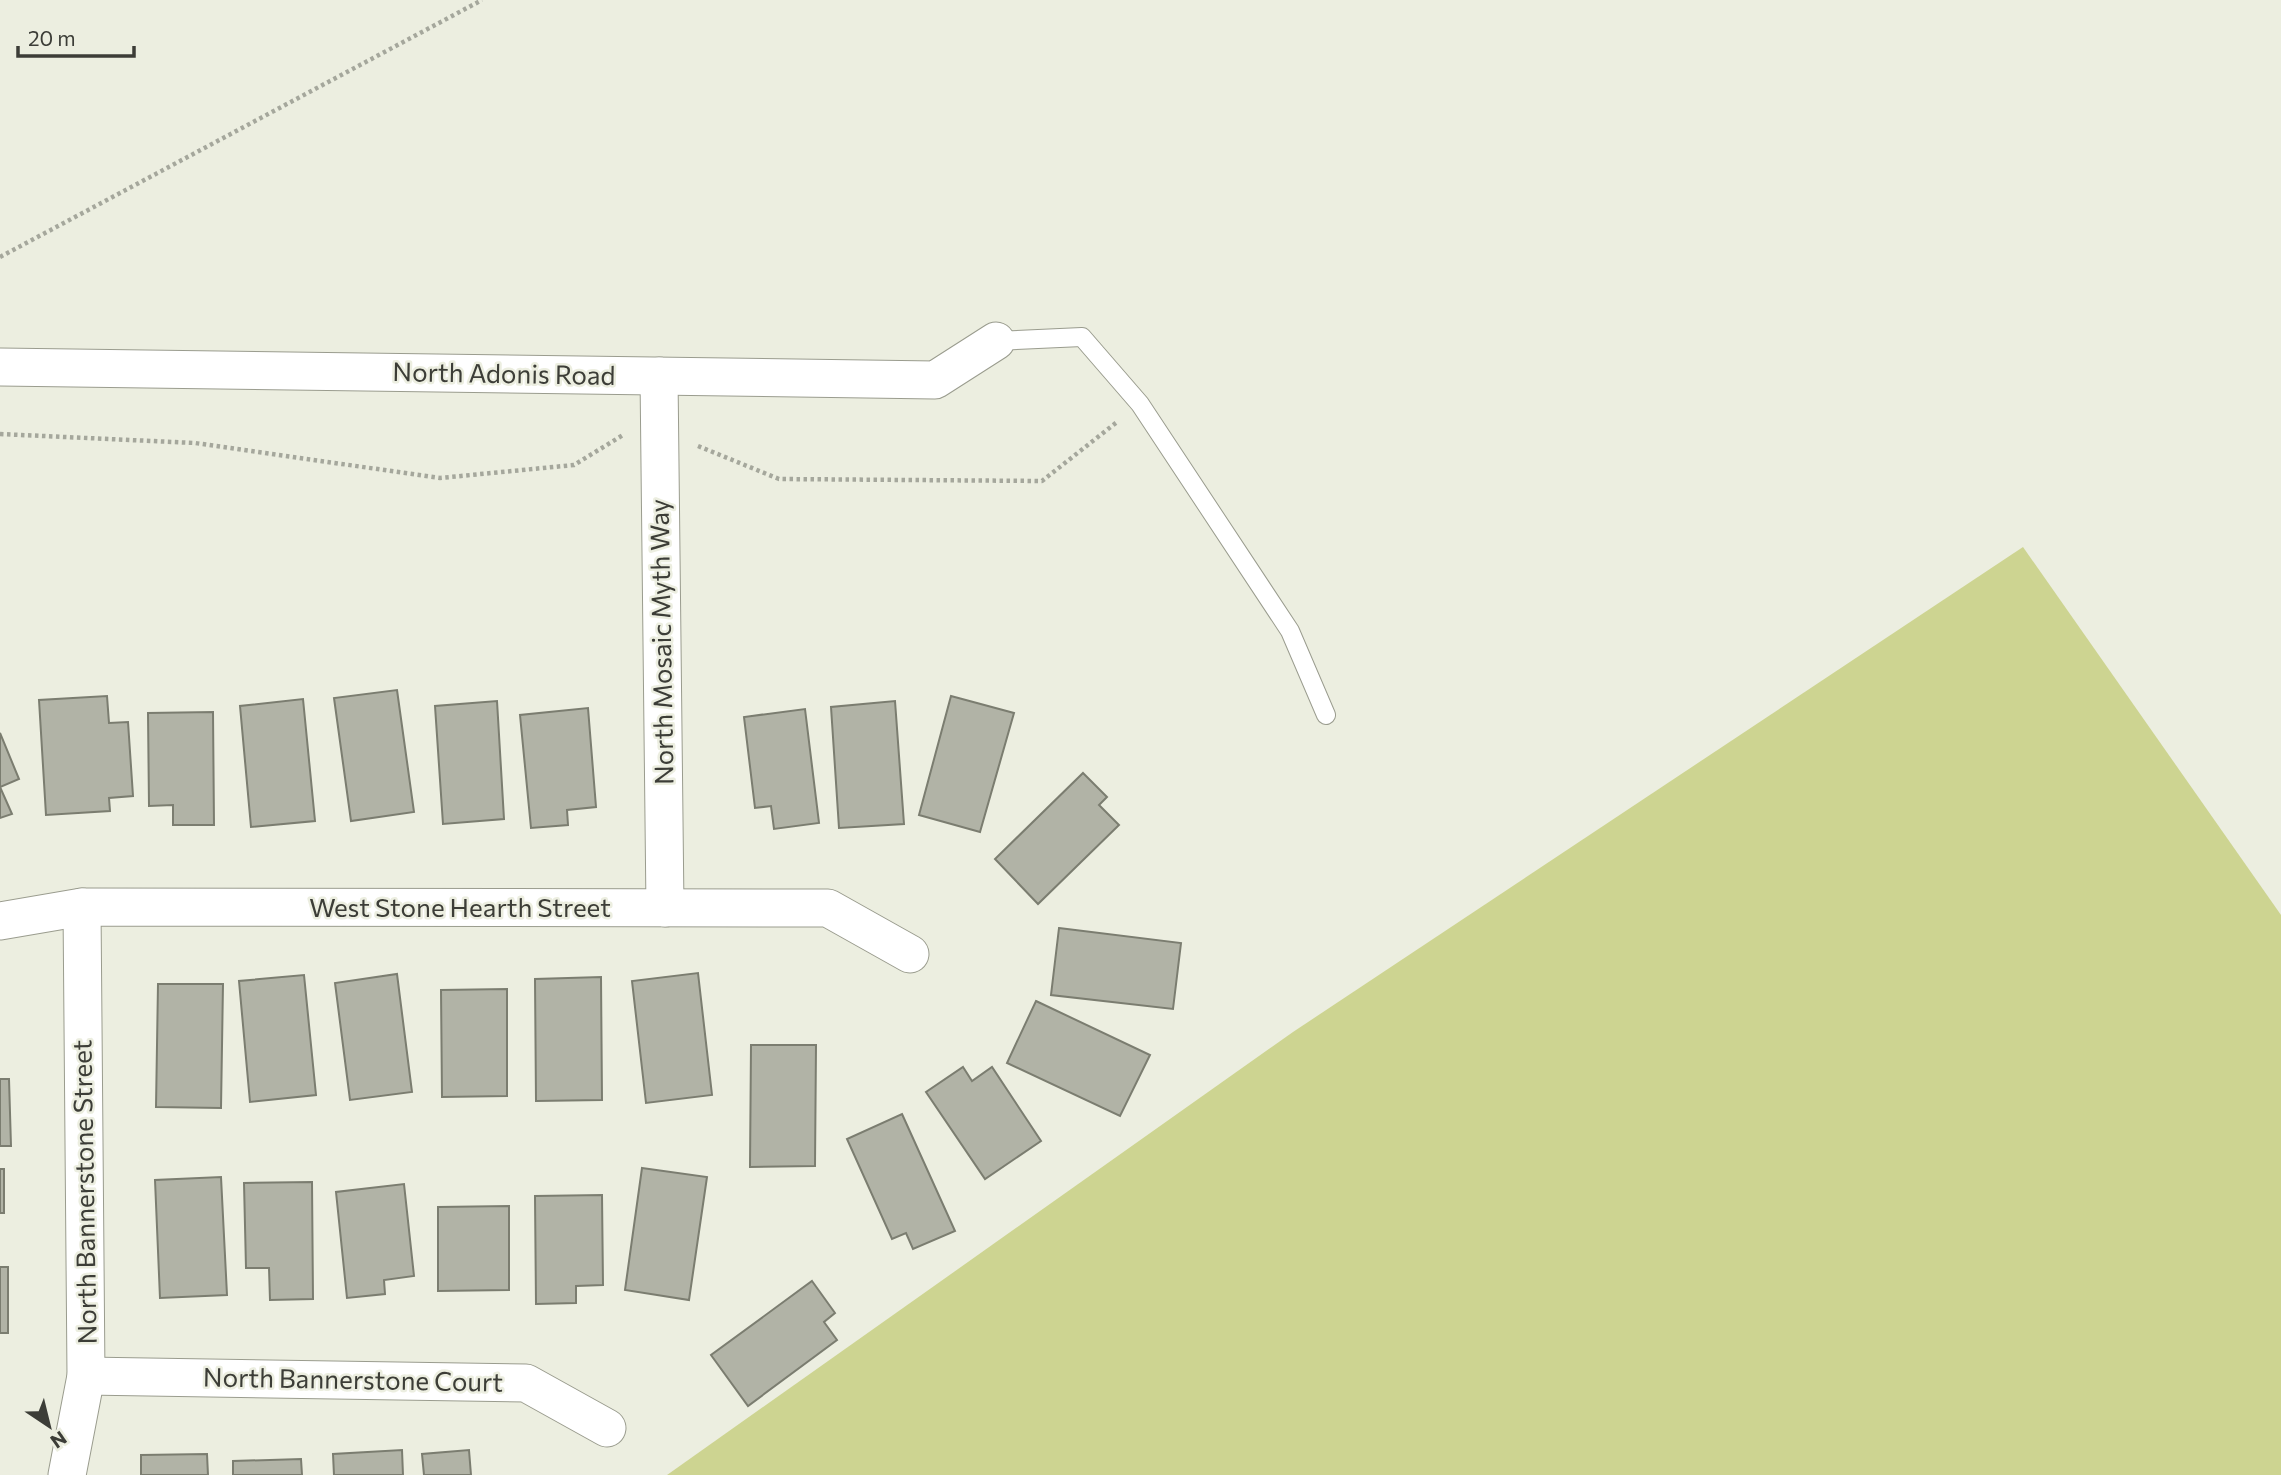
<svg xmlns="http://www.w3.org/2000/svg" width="2281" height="1475" font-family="Commissioner,sans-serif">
	<rect width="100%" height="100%" fill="#eceee0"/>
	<!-- green -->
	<path fill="#cdd491" d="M 2023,547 L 2281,915 L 2281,1475 L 667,1475 L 1293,1032 Z"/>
	<!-- building -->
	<g fill="#b1b3a6" stroke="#7b7d70" stroke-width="2">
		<path d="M 397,690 L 414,812 L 351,821 L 334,698 Z"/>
		<path d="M 107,696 L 109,723 L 128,722 L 133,796 L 109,798 L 110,811 L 46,815 L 39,700 Z"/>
		<path d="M 951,696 L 1014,713 L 980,832 L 919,815 Z"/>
		<path d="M 303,699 L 315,821 L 251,827 L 240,706 Z"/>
		<path d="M 497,701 L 504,819 L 443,824 L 435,706 Z"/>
		<path d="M 895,701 L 904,824 L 839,828 L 831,707 Z"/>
		<path d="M 588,708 L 596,807 L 567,810 L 568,825 L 531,828 L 520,715 Z"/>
		<path d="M 805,709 L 819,823 L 774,829 L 771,806 L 755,808 L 744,717 Z"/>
		<path d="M 213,712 L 214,825 L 173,825 L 173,805 L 149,806 L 148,713 Z"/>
		<path d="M 0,733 L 19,779 L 0,787 L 12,814 L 0,818 Z"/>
		<path d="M 1083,773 L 1107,797 L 1099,805 L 1119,825 L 1038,904 L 995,859 Z"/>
		<path d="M 1059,928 L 1181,943 L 1173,1009 L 1051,995 Z"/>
		<path d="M 698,973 L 712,1095 L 646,1103 L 632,981 Z"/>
		<path d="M 397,974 L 412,1092 L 350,1100 L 335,983 Z"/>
		<path d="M 304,975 L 316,1095 L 250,1102 L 239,981 Z"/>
		<path d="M 601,977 L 602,1100 L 536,1101 L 535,979 Z"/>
		<path d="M 158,984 L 223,984 L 221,1108 L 156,1107 Z"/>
		<path d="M 507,989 L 507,1096 L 442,1097 L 441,990 Z"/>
		<path d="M 1036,1001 L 1150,1055 L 1120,1116 L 1007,1063 Z"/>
		<path d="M 751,1045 L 816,1045 L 815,1166 L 750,1167 Z"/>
		<path d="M 963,1067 L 972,1081 L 992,1067 L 1041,1141 L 985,1179 L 926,1092 Z"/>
		<path d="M 0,1079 L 9,1079 L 11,1146 L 0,1146 Z"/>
		<path d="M 902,1114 L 955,1231 L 913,1249 L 906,1233 L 892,1239 L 847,1139 Z"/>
		<path d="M 642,1168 L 707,1177 L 689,1300 L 625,1290 Z"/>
		<rect x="0" y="1169" width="4" height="44"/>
		<path d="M 221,1177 L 227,1295 L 160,1298 L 155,1180 Z"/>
		<path d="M 312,1182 L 313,1299 L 270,1300 L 269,1268 L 246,1268 L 244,1183 Z"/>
		<path d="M 404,1184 L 414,1276 L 384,1280 L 385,1294 L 347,1298 L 336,1192 Z"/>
		<path d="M 602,1195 L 603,1285 L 576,1286 L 576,1303 L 536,1304 L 535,1196 Z"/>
		<path d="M 509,1206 L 509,1290 L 438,1291 L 438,1207 Z"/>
		<rect x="0" y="1267" width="8" height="66"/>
		<path d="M 812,1281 L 835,1313 L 824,1322 L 837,1340 L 748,1406 L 711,1355 Z"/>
		<path d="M 402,1450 L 403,1475 L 334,1475 L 333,1454 Z"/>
		<path d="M 469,1450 L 471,1475 L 424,1475 L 422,1454 Z"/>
		<path d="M 207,1454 L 208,1475 L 141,1475 L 141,1455 Z"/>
		<path d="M 301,1459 L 302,1475 L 233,1475 L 233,1461 Z"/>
	</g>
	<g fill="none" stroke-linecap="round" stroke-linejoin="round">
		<!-- service casing -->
		<g stroke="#9a9c8e" stroke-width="20">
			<path id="service" d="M 996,341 L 1082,337 L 1140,404 L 1290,631 L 1326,715"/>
		</g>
		<!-- minor casing -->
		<g stroke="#9a9c8e" stroke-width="39">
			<g id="minor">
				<path d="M 0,367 L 935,380 L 996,341"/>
				<path d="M 659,376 L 665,908"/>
				<path d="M 0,921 L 82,907 L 828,908 L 910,954"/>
				<path d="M 86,1376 L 526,1383 L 607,1428"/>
				<path d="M 67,1475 L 86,1376 L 82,907"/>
			</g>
		</g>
		<!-- path -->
		<g stroke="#a5a79c" stroke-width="4.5" stroke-dasharray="3.5 3.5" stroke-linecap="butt">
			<path d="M 0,257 L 482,0"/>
			<path d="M 0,434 L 195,443 L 440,478 L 574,465 L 623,435"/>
			<path d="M 698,446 L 779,479 L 1042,481 L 1117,422"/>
		</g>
		<!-- service -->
		<use href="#service" stroke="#fff" stroke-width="18"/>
		<!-- minor -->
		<use href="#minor" stroke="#fff" stroke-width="37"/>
	</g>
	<g text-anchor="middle" stroke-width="5" stroke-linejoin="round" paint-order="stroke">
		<!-- street labels -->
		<g font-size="26" fill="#3c3d37" stroke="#eceee0">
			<text transform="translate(504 374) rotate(1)" y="9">North Adonis Road</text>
			<text transform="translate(662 642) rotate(-91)" y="9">North Mosaic Myth Way</text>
			<text x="460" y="917">West Stone Hearth Street</text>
			<text transform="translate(85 1192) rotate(-91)" y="9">North Bannerstone Street</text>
			<text transform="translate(353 1380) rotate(1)" y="9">North Bannerstone Court</text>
		</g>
	</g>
	<!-- north arrow -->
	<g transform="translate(49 1426) rotate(145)" stroke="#eceee0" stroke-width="5" paint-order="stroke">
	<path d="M0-5L12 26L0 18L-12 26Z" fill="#3c3d37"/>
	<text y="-10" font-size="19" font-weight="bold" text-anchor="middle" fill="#3c3d37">N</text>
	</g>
	<!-- scale -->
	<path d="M18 46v10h116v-10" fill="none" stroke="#3c3d37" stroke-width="3.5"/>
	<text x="28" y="46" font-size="21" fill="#3c3d37" stroke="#eceee0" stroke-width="5" paint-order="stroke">20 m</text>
</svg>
